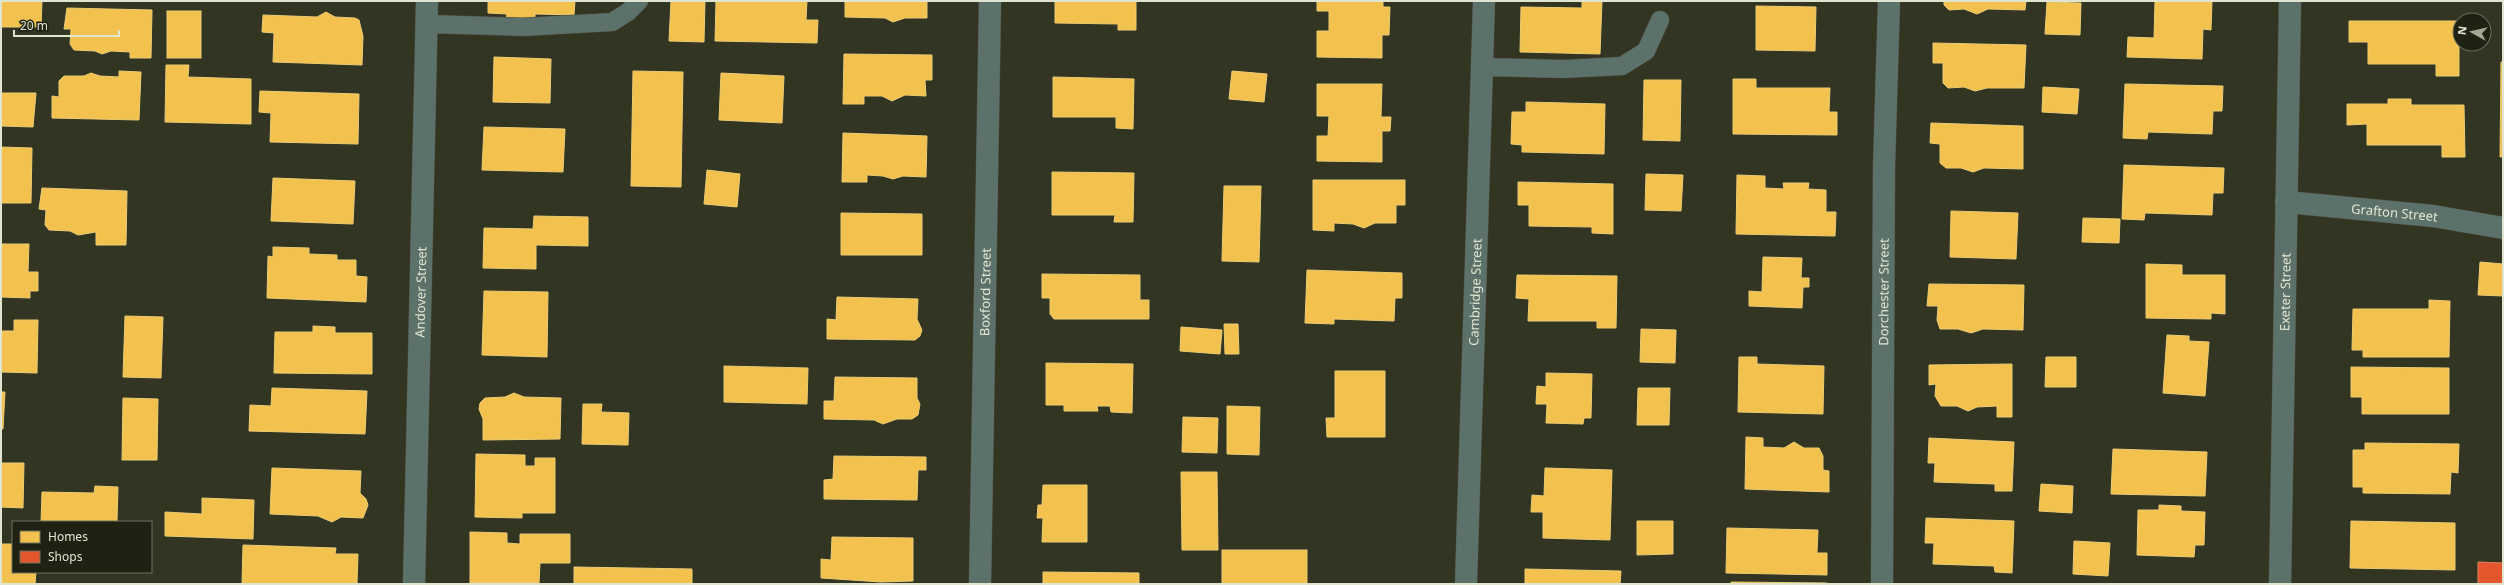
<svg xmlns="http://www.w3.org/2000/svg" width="2504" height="585" font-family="'Noto Sans',sans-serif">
	<rect width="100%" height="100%" fill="#323522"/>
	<!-- homes -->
	<g fill="#f2c14e" stroke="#edcc75">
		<path d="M 1,1 L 42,1 L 41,27 L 1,27 Z"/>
		<path d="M 488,1 L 575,1 L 574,15 L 535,14 L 535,20 L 506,19 L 507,14 L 488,13 Z"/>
		<path d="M 671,1 L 705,1 L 704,42 L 669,41 Z"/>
		<path d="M 716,1 L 807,1 L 806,20 L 818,20 L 817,43 L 715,41 Z"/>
		<path d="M 845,1 L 927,1 L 927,18 L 905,18 L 893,22 L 885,18 L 845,17 Z"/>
		<path d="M 1055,1 L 1136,1 L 1136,30 L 1118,30 L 1118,24 L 1055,23 Z"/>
		<path d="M 1317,1 L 1383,1 L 1383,7 L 1390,7 L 1389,35 L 1382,35 L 1382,58 L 1317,57 L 1317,31 L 1329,31 L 1329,11 L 1317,11 Z"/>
		<path d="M 1582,1 L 1602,1 L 1600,54 L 1520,52 L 1521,7 L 1582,8 Z"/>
		<path d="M 1944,1 L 2026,1 L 2025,10 L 1988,9 L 1977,14 L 1964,9 L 1949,10 L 1944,5 Z"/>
		<path d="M 2155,1 L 2212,1 L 2211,30 L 2203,29 L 2202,59 L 2127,57 L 2128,37 L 2154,38 Z"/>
		<path d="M 2047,2 L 2081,3 L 2080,35 L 2045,34 Z"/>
		<path d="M 1756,6 L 1816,7 L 1815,51 L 1756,50 Z"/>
		<path d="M 67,8 L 152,10 L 151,58 L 130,58 L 130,52 L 111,51 L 102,54 L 95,51 L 74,50 L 70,44 L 71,29 L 64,29 Z"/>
		<rect x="167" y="11" width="34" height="47"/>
		<path d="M 326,12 L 335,17 L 355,18 L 359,20 L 363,36 L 362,65 L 273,62 L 274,33 L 262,32 L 263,15 L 317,17 Z"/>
		<path d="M 2349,21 L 2459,21 L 2459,76 L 2436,76 L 2436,64 L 2368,64 L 2368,42 L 2349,42 Z"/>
		<path d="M 1933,43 L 2026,45 L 2024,88 L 1987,88 L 1975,91 L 1964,87 L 1948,88 L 1943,83 L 1943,63 L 1933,63 Z"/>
		<path d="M 844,54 L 932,55 L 932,80 L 925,80 L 926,96 L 905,95 L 892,101 L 882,96 L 864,96 L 864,104 L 843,104 Z"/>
		<path d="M 494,57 L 551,59 L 550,103 L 493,102 Z"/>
		<path d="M 2501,62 L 2503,62 L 2503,157 L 2500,157 Z"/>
		<path d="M 166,65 L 189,65 L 188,77 L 251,79 L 251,124 L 165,122 Z"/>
		<path d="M 119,71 L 141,72 L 139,120 L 52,118 L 52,96 L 59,97 L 59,81 L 64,76 L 84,76 L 91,73 L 100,76 L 119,77 Z"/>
		<path d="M 633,71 L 683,72 L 681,187 L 631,186 Z"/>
		<path d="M 1232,71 L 1267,74 L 1264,102 L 1229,99 Z"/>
		<path d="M 721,73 L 784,76 L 782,123 L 719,120 Z"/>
		<path d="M 1053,77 L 1134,79 L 1133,129 L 1116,128 L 1116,117 L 1053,117 Z"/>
		<path d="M 1733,79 L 1756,79 L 1756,88 L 1830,88 L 1829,112 L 1837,112 L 1837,135 L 1733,134 Z"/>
		<path d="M 1644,80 L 1681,80 L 1680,141 L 1643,140 Z"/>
		<path d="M 1317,84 L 1382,84 L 1381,117 L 1391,117 L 1390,131 L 1382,131 L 1382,162 L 1317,161 L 1317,136 L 1328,136 L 1329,116 L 1317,116 Z"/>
		<path d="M 2125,84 L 2223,86 L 2222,111 L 2213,111 L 2212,134 L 2148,132 L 2147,139 L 2123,138 Z"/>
		<path d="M 2043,87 L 2079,89 L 2077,114 L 2042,112 Z"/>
		<path d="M 260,91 L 359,94 L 358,144 L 270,142 L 271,113 L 259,112 Z"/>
		<path d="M 1,93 L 36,93 L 33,127 L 1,126 Z"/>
		<path d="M 2388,99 L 2411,99 L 2411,105 L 2464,105 L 2465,157 L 2442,157 L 2442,145 L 2367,145 L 2367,124 L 2347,125 L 2347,104 L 2388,104 Z"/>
		<path d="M 1526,102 L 1605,104 L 1604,154 L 1522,152 L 1522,145 L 1511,144 L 1512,112 L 1526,112 Z"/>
		<path d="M 1931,123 L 2023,126 L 2023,169 L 1984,168 L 1973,172 L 1961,168 L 1946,168 L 1940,163 L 1940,144 L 1930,143 Z"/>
		<path d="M 484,127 L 565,129 L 563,172 L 482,170 Z"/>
		<path d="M 843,133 L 927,136 L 926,177 L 903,176 L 893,179 L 883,176 L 867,175 L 867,182 L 842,182 Z"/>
		<path d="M 1,147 L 32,148 L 31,203 L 1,203 Z"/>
		<path d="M 2124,165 L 2224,168 L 2223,193 L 2213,193 L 2212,215 L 2145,213 L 2144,220 L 2122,219 Z"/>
		<path d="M 707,170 L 740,174 L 737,207 L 704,204 Z"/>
		<path d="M 1052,172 L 1134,173 L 1133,222 L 1114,222 L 1115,215 L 1052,215 Z"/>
		<path d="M 1646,174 L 1683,175 L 1681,211 L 1645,210 Z"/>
		<path d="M 1737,175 L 1765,176 L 1765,188 L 1784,189 L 1783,183 L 1809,183 L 1808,189 L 1826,190 L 1826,212 L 1836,212 L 1835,236 L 1736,234 Z"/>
		<path d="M 273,178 L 355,181 L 353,224 L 271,221 Z"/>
		<path d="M 1313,180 L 1405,180 L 1405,205 L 1396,205 L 1396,223 L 1375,223 L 1364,228 L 1353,224 L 1334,223 L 1334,231 L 1313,230 Z"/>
		<path d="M 1518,182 L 1613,184 L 1613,234 L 1592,233 L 1592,227 L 1529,226 L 1529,205 L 1518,205 Z"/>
		<path d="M 1224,186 L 1261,186 L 1259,262 L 1222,261 Z"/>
		<path d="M 42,188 L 127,191 L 126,245 L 96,245 L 96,232 L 78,235 L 70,231 L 49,230 L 45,225 L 46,210 L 39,209 Z"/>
		<path d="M 1951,211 L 2018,213 L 2016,259 L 1950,257 Z"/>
		<path d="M 841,213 L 922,214 L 922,255 L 841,255 Z"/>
		<path d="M 534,216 L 588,217 L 588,246 L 536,245 L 536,269 L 483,268 L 484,228 L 533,229 Z"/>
		<path d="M 2083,218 L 2120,219 L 2119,243 L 2082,242 Z"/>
		<path d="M 1,244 L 29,244 L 28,272 L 38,272 L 38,291 L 30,291 L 30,298 L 1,297 Z"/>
		<path d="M 273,247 L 309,248 L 309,254 L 337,255 L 337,260 L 356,260 L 356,276 L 367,277 L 366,302 L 267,298 L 268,256 L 273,257 Z"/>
		<path d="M 1763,257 L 1802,258 L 1801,278 L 1809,278 L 1809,287 L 1803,287 L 1802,308 L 1749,306 L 1749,291 L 1762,292 Z"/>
		<path d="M 2480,262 L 2503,264 L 2503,296 L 2478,295 Z"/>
		<path d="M 2146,264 L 2182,265 L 2182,275 L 2225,275 L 2225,314 L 2211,313 L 2211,319 L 2146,318 Z"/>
		<path d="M 1307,270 L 1402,273 L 1402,298 L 1395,298 L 1394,321 L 1334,319 L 1334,324 L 1305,323 Z"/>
		<path d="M 1042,274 L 1140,275 L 1140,300 L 1149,300 L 1149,319 L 1054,319 L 1050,314 L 1050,298 L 1042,298 Z"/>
		<path d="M 1517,275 L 1617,276 L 1616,328 L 1597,328 L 1597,321 L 1528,321 L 1529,299 L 1516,298 Z"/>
		<path d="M 1929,284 L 2024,285 L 2023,330 L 1983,329 L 1971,333 L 1958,329 L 1940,329 L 1937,320 L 1938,306 L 1927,306 Z"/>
		<path d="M 484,291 L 548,292 L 547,357 L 482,355 Z"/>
		<path d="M 837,297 L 918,299 L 917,319 L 922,330 L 920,336 L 915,340 L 827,339 L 827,319 L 836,320 Z"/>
		<path d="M 2429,300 L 2450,301 L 2449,357 L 2363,357 L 2363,350 L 2352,350 L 2353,309 L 2429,309 Z"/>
		<path d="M 125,316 L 163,317 L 161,378 L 123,377 Z"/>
		<path d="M 14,320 L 38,320 L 37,373 L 1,372 L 1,331 L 14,331 Z"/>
		<path d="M 1224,324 L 1238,324 L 1239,354 L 1225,354 Z"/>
		<path d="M 313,326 L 335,327 L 335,333 L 372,333 L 372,374 L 274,373 L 275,332 L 313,332 Z"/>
		<path d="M 1181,327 L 1222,330 L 1220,354 L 1180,351 Z"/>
		<path d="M 1641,329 L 1676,330 L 1675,363 L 1640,362 Z"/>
		<path d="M 2167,335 L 2189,336 L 2189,341 L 2209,342 L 2205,396 L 2163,393 Z"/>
		<path d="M 1739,357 L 1757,357 L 1757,364 L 1824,366 L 1823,414 L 1738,412 Z"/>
		<path d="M 2046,357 L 2076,357 L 2076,387 L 2045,387 Z"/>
		<path d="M 1046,363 L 1133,364 L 1132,413 L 1111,412 L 1110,406 L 1097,406 L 1098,411 L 1064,411 L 1064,405 L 1046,405 Z"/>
		<path d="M 2012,364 L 2012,417 L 1997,417 L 1997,406 L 1977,407 L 1968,411 L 1957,406 L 1941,406 L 1935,396 L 1936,384 L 1929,385 L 1929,365 Z"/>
		<path d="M 724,366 L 808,368 L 807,404 L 724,402 Z"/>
		<path d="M 2351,367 L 2449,368 L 2449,414 L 2362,414 L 2362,397 L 2351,397 Z"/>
		<path d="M 1335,371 L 1385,371 L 1385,437 L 1327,437 L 1326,418 L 1335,418 Z"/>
		<path d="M 1546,373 L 1592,374 L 1591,418 L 1584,418 L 1583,424 L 1546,423 L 1547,404 L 1536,404 L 1537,386 L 1546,387 Z"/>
		<path d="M 835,377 L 917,378 L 917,398 L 920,404 L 918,415 L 912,419 L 897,419 L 883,424 L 874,420 L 824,419 L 824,401 L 834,401 Z"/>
		<path d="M 272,388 L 367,391 L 365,434 L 249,431 L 250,405 L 271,406 Z"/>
		<path d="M 1638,388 L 1670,388 L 1669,425 L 1637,425 Z"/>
		<path d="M 1,392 L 5,392 L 3,429 L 1,429 Z"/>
		<path d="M 514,393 L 524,397 L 561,398 L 560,439 L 483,440 L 483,419 L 479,409 L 480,403 L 485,398 L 505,397 Z"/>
		<path d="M 123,398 L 158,399 L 157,460 L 122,460 Z"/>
		<path d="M 583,404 L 602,404 L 601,412 L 629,413 L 628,445 L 582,444 Z"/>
		<path d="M 1227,406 L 1260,407 L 1259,455 L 1227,454 Z"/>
		<path d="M 1183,417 L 1218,418 L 1217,453 L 1182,452 Z"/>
		<path d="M 1746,437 L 1763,438 L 1763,447 L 1784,448 L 1794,442 L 1804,448 L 1819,448 L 1823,456 L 1823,470 L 1829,471 L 1829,492 L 1745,489 Z"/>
		<path d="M 1929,438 L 2014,442 L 2012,491 L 1995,491 L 1995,484 L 1934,482 L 1935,463 L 1928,463 Z"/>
		<path d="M 2365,443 L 2459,444 L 2458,473 L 2451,472 L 2450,494 L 2363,493 L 2363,487 L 2353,487 L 2353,450 L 2365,450 Z"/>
		<path d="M 2113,449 L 2207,452 L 2205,496 L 2111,494 Z"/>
		<path d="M 476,454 L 525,455 L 525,466 L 535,466 L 535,458 L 555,458 L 555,513 L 522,513 L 522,518 L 475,517 Z"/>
		<path d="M 834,456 L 926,457 L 926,470 L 918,470 L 917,500 L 824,499 L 824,480 L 833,479 Z"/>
		<path d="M 1,463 L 24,463 L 23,508 L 1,507 Z"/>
		<path d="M 272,468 L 361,471 L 360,493 L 366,499 L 368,505 L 363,518 L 341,517 L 332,522 L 318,516 L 270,514 Z"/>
		<path d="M 1545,468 L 1612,470 L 1610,540 L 1543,538 L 1543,512 L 1531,512 L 1532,495 L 1544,496 Z"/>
		<path d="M 1181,472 L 1217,472 L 1218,550 L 1182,550 Z"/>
		<path d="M 2041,484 L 2073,486 L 2072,513 L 2039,511 Z"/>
		<path d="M 1043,485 L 1087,485 L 1087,542 L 1042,542 L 1043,518 L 1037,518 L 1038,505 L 1042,505 Z"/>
		<path d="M 95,486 L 118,487 L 117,522 L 41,522 L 42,492 L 94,493 Z"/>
		<path d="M 202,498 L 254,500 L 253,539 L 165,536 L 165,512 L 202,514 Z"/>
		<path d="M 2159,505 L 2181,506 L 2181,511 L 2205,512 L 2204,545 L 2195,545 L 2194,557 L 2137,555 L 2138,510 L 2159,510 Z"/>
		<path d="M 1926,518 L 2014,521 L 2012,573 L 1995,572 L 1994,566 L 1933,564 L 1934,543 L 1925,543 Z"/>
		<path d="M 1637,521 L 1673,521 L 1673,554 L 1637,555 Z"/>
		<path d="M 2351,521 L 2455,523 L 2455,570 L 2350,568 Z"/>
		<path d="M 1727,528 L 1818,530 L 1817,553 L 1827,553 L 1827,575 L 1726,573 Z"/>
		<path d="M 470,532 L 507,533 L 507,543 L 520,544 L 520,534 L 570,534 L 570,563 L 540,563 L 539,583 L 470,583 Z"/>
		<path d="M 832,537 L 913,538 L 913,581 L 881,582 L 821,578 L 821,559 L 831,560 Z"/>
		<path d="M 2074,541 L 2110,543 L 2108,576 L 2073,574 Z"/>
		<path d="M 1,544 L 13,544 L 13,572 L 36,572 L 35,584 L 1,584 Z"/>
		<path d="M 243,545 L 336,548 L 335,554 L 358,554 L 357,584 L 242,584 Z"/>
		<rect x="1222" y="550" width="85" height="34"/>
		<path d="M 574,567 L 692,569 L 692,584 L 574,584 Z"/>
		<path d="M 1525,569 L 1621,571 L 1620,584 L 1525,584 Z"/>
		<path d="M 1043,572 L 1139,573 L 1139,584 L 1043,584 Z"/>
		<path d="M 1731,582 L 1827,583 L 1827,584 L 1731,584 Z"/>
	</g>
	<!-- shops -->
	<path fill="#e4572e" stroke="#e3825f" d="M 2478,562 L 2503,563 L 2503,584 L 2478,584 Z"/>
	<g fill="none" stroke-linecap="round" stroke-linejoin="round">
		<!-- lane casing -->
		<g stroke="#4d4f40" stroke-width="19">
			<g id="lane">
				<path d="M 427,24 L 523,27 L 612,22 L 628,12 L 639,1"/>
				<path d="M 1482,67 L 1564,69 L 1622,66 L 1646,51 L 1660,20"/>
			</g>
		</g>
		<!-- street casing -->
		<g stroke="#4d4f40" stroke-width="23">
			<g id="street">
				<path id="s1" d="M 2286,202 L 2433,216 L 2503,228"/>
				<path id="s2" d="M 414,584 L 427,1"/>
				<path id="s3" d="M 980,584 L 990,1"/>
				<path id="s4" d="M 1466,584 L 1484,1"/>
				<path id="s5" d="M 1882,584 L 1884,167 L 1889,1"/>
				<path id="s6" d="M 2280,584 L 2290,1"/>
			</g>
		</g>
		<!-- lane -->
		<use href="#lane" stroke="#5b7169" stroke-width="18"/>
		<!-- street -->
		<use href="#street" stroke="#5b7169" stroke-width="22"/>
	</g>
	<g text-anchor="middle" stroke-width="4" stroke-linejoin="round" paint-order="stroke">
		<!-- street labels -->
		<g font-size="13" fill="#e0e5d0" stroke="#1f2213">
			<text dy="5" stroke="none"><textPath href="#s1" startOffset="109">Grafton Street</textPath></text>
			<text dy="5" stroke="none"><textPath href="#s3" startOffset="292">Boxford Street</textPath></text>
			<text dy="5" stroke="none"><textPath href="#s5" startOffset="292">Dorchester Street</textPath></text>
			<text dy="5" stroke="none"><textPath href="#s2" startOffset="292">Andover Street</textPath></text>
			<text dy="5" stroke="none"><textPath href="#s4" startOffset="292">Cambridge Street</textPath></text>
			<text dy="5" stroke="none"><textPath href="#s6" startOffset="292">Exeter Street</textPath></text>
		</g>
	</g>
	<!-- border -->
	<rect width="2504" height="585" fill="none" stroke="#e0e5d0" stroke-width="4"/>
	<!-- legend -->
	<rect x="12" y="521" width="140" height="52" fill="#1f2213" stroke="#6c705f"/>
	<rect x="20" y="531" width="20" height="12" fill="#f2c14e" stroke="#6c705f"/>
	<text x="48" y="541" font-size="12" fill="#e0e5d0">Homes</text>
	<rect x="20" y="551" width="20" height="12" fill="#e4572e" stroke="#6c705f"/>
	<text x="48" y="561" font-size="12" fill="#e0e5d0">Shops</text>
	<!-- north arrow -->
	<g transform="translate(2472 32) rotate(278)"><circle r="19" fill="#1f2213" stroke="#6c705f"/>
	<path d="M0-3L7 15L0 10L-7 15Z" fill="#a3a793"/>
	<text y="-6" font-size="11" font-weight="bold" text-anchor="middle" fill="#e0e5d0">N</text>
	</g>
	<!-- scale -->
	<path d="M14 30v6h105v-6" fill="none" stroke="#e0e5d0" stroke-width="2"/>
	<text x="20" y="30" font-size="12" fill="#e0e5d0" stroke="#1f2213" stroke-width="3" paint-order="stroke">20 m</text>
</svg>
